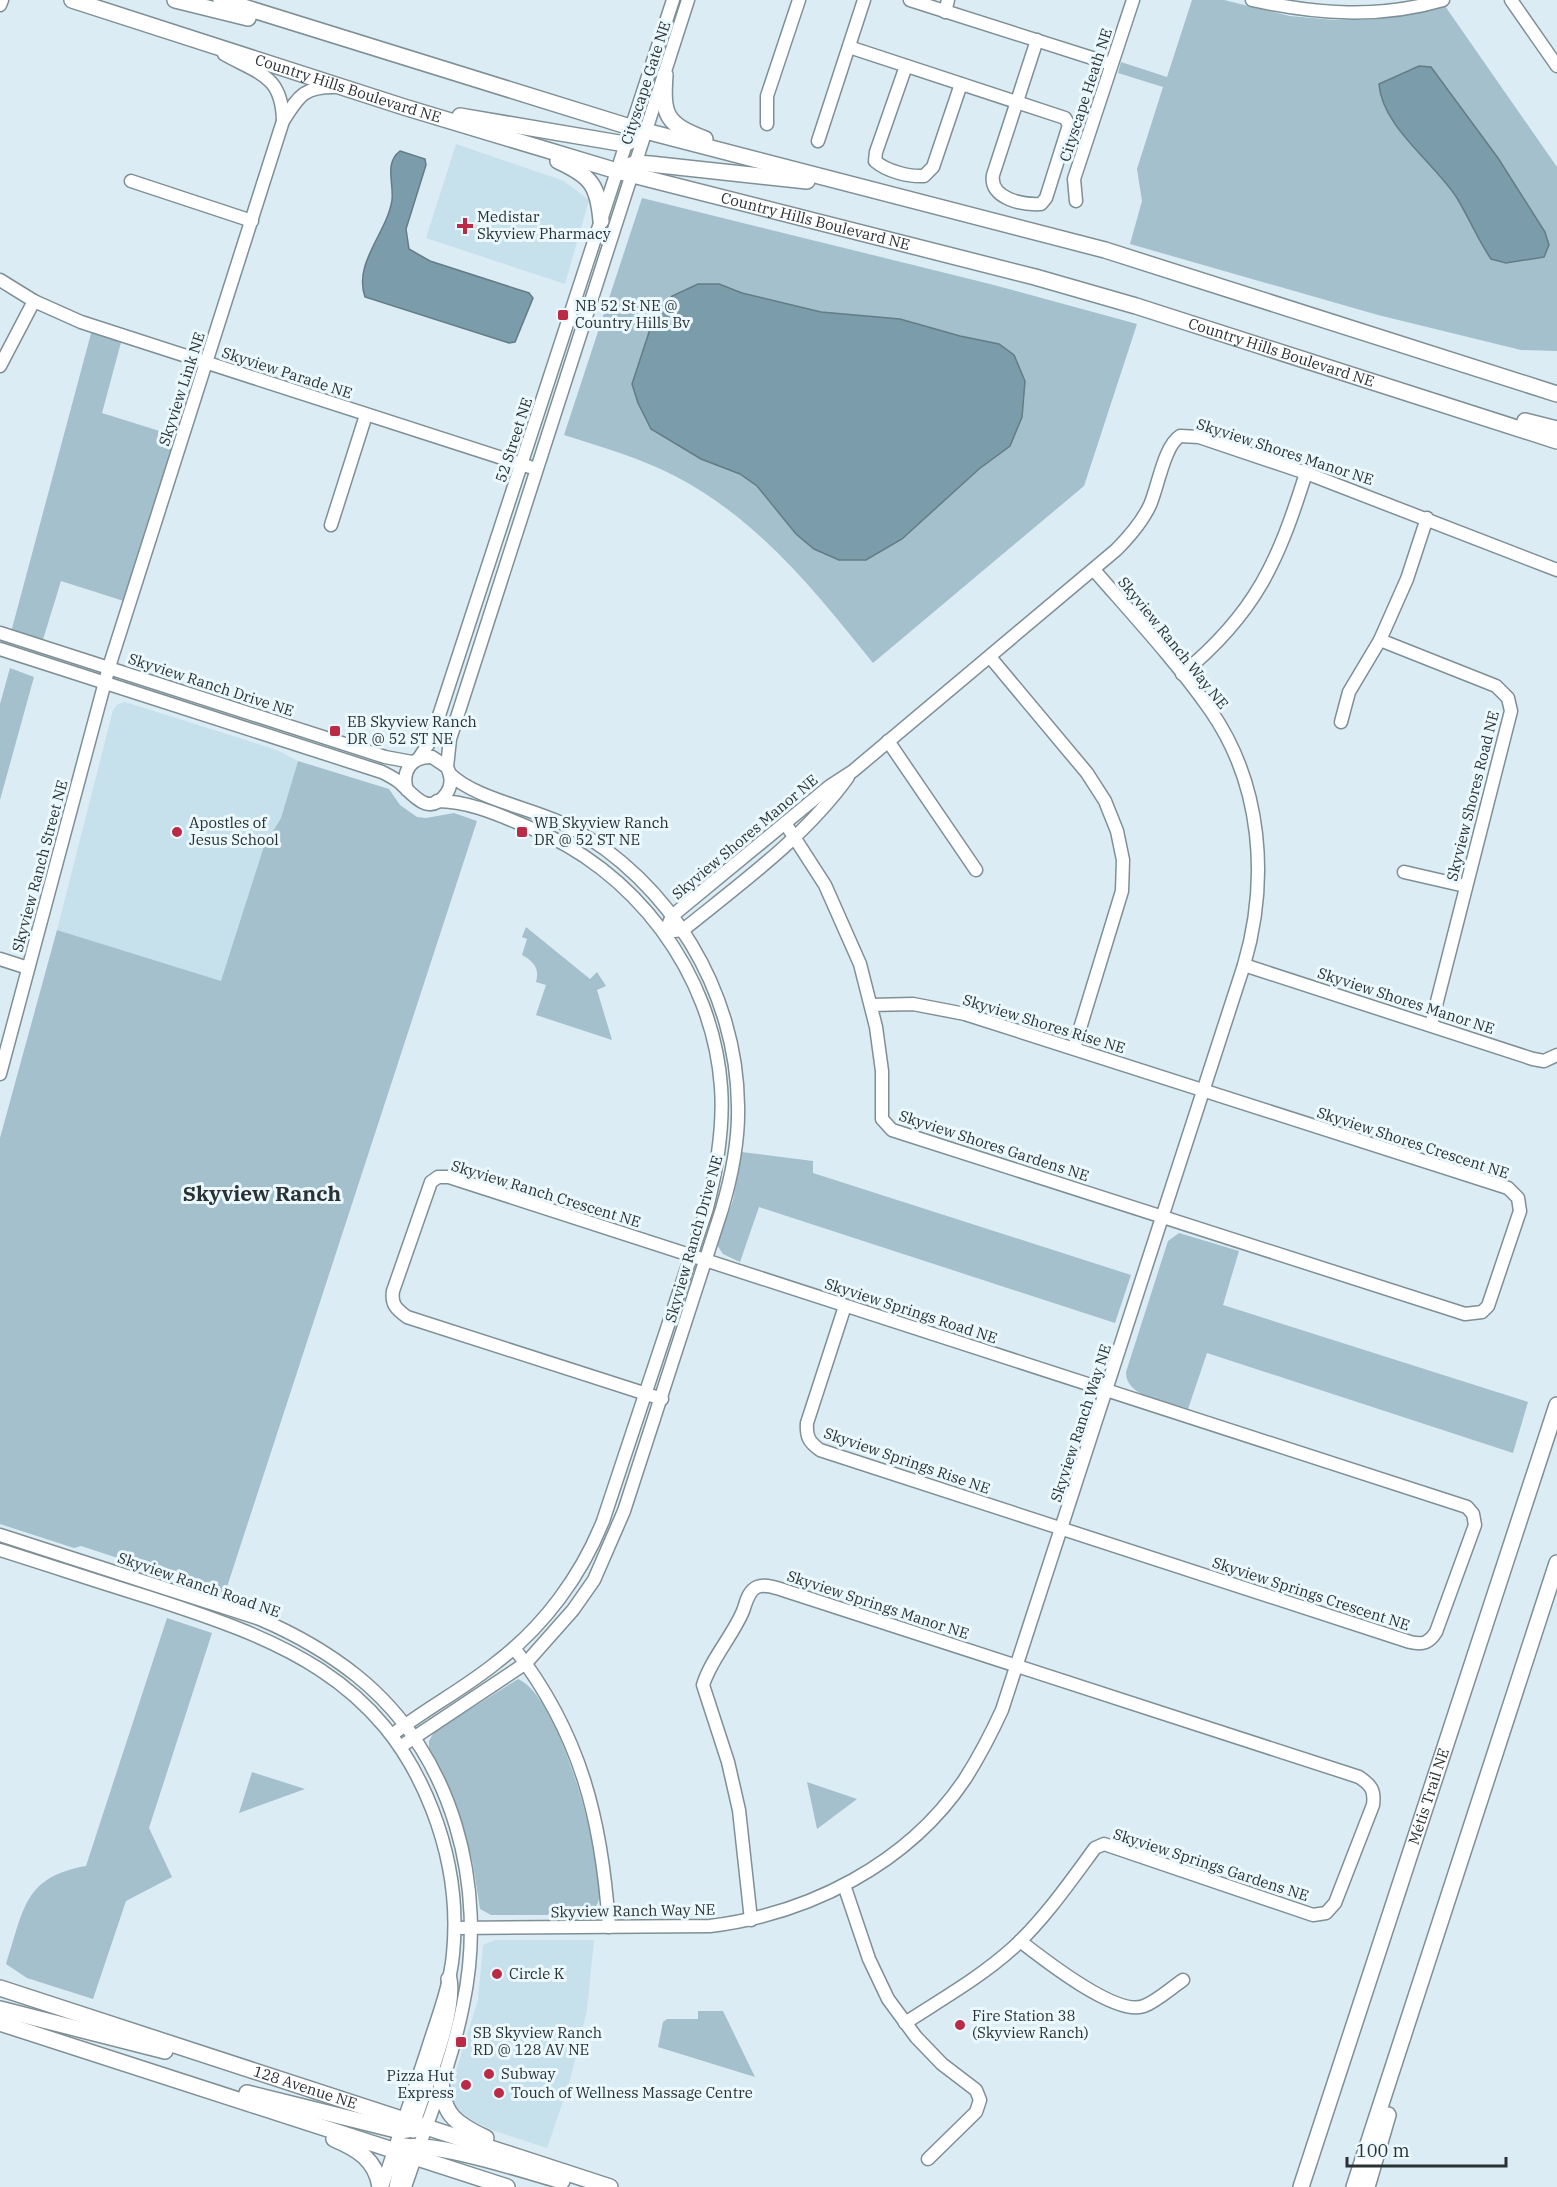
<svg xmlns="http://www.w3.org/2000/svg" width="1557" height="2187" font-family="'IBM Plex Serif',serif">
	<rect width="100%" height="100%" fill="#dbecf4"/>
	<!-- built -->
	<g fill="#c7e1ec">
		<path d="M 456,144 L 564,181 L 589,200 L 565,284 L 426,238 Z"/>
		<path d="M 125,702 L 277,750 L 298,761 L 281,818 L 264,846 L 221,982 L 57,930 L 113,710 L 118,704 Z"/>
		<path d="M 495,1940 L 594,1940 L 587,2010 L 569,2084 L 547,2148 L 492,2130 L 463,2116 L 454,2111 L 448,2097 L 478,2000 L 483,1945 Z"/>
	</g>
	<!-- green -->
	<g fill="#a3c0cc">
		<path d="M 1192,0 L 1224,0 L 1290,16 L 1334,20 L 1379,19 L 1445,6 L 1557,167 L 1557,351 L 1521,350 L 1378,315 L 1130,244 L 1142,201 L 1137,169 L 1163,87 L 1118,73 L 1121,62 L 1167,77 Z"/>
		<path d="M 642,198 L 990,284 L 1137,324 L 1084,486 L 873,663 C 815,591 759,520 675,476 C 640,458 602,447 564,435 Z"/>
		<path d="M 93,326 L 123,335 L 102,413 L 182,438 L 130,603 L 61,581 L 41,646 L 10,636 Z"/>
		<path d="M 10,668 L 34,677 L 0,800 L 0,704 Z"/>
		<path d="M 298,761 L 389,789 L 400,805 L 417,817 L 426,818 L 454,813 L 477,821 L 225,1593 L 81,1546 L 74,1548 L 0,1524 L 0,1138 L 57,930 L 221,981 L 264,846 L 281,818 Z"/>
		<path d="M 526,927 L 590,979 L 597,972 L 606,986 L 597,990 L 612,1040 L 536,1015 L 546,985 L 536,982 C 540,968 533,961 522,955 L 527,939 L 522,937 Z"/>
		<path d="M 742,1152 L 813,1161 L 813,1173 L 1131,1275 L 1115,1323 L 759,1207 L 740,1262 L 723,1254 L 717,1245 L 733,1200 Z"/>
		<path d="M 1179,1233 L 1239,1251 L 1223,1305 L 1528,1402 L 1513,1453 L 1207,1353 L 1188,1409 C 1169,1402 1125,1398 1126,1372 L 1168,1241 Z"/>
		<path d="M 167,1618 L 212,1633 L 149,1828 L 172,1877 L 126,1901 L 93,1999 L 27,1978 L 6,1964 C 24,1910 23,1877 86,1866 Z"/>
		<path d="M 518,1679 C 559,1695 602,1854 599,1898 C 598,1906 593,1912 586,1915 L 491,1915 L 480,1909 L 473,1864 L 457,1807 L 429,1753 L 429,1741 L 434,1732 Z"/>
		<path d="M 252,1772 L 305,1789 L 239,1813 Z"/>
		<path d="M 807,1782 L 857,1799 L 817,1829 Z"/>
		<path d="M 698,2011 L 723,2011 L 755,2077 L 658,2047 L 663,2022 L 667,2019 L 698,2019 Z"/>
	</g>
	<!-- water -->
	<g fill="#7b9caa" stroke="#637c86" stroke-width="1.5">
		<path d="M 1419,66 L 1431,67 L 1498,158 L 1545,232 L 1549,245 L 1544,257 L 1506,263 L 1491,259 C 1478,240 1469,218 1457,198 C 1435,163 1382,127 1379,84 Z"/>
		<path d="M 400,151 L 425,159 L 426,165 L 406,229 L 409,249 L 430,261 L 529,293 L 533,298 L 515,342 L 509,343 L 365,297 C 353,263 387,233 392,200 C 394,183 384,163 400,151 Z"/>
		<path d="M 698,284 L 719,284 L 742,293 L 821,312 L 900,319 L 960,336 L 999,344 L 1014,355 L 1025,381 L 1022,417 L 1010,446 L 979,469 L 902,539 L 866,560 L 839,560 L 814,549 L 796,534 L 757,486 L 740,474 L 701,459 L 651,429 L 638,403 L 632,384 L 655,314 L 672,296 Z"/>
	</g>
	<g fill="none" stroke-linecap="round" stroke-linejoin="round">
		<!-- minor casing -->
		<g stroke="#7f8f96" stroke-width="15">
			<g id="minor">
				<path d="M 910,0 L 1111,64"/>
				<path d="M 1252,0 C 1316,14 1379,19 1443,0"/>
				<path d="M 1511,0 L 1557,66"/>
				<path d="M 0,5 L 2,0"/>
				<path d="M 945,12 L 948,0"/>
				<path d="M 849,47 L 1065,118 L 1069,125 L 1046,198 L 1041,204 C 1023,205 989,199 993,175 L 1037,40"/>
				<path d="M 224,54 C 259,74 282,75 283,121"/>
				<path d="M 906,66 L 876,152 L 875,161 C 886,171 909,177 924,176 L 933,167 L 961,84"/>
				<path d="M 767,124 L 767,96 L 799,0"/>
				<path d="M 818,141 L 864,0"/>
				<path d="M 131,181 L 252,221"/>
				<path d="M 1076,201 L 1074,179 L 1133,0"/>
				<path d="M 0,280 L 34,301 L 81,322 L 530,467"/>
				<path d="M 0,366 L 34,301"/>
				<path d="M 1427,518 L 1407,579 L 1380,640 L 1496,686 L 1508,698 L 1511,711 L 1431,1025"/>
				<path d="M 331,525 L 366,415"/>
				<path d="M 0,633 L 385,757 L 412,762"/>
				<path d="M 0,649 L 382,772 C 388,775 394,778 399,782 C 412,793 428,818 446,794 C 453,785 451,776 447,767 L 432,757 C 412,756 401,771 407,790"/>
				<path d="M 990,657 L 1087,773 L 1105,801 L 1117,831 L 1123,860 L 1122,891 L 1074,1048"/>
				<path d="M 1182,674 C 1256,613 1278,562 1306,473"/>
				<path d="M 1341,722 L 1349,692 L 1380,640"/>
				<path d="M 888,741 L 976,870"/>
				<path d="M 419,758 L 431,740 L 673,0"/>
				<path d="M 447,767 L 450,739 L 688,0"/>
				<path d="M 785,823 L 825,885 L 860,964 L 876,1027 L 882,1071 L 882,1119 L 892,1130 L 1465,1314 L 1482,1312 L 1488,1306 L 1520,1211 L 1518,1198 L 1508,1188 L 965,1014 L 913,1004 L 871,1005"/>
				<path d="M 1404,872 L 1465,886"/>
				<path d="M 669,923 L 672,916 L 830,786 L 853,771 L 1116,550 C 1129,537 1142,522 1150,505 C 1158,487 1164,446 1180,436 L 1199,437 L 1306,473 L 1557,570"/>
				<path d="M 674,931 L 683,930 C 740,884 805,837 848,777"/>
				<path d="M 0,959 L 28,968"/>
				<path d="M 1244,965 L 1533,1059 L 1544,1061 L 1557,1055"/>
				<path d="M 0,1074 L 109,667 L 283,121 C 299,96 303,87 334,87"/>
				<path d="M 662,1399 L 407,1317 C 396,1309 391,1304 393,1291 L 431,1182 L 438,1177 L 449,1177 L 1467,1507 L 1473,1514 L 1475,1525 L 1436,1632 C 1429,1643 1423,1645 1410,1642 L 820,1450 C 809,1442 806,1437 807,1423 L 845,1306"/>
				<path d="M 0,1535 L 260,1619 C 295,1634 327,1652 357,1676 C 454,1754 488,1887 463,2005 C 451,2067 425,2127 405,2187"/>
				<path d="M 0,1550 C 51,1566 102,1583 154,1599 C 278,1639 381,1678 432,1809 C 450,1855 458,1904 453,1954 C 450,1987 437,2019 427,2051 C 412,2096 397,2142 382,2187"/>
				<path d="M 514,1648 C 581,1734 602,1821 609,1927"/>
				<path d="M 392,1735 C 425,1709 464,1689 497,1662 C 544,1626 581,1576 603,1521 L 707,1208 C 717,1168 724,1128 721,1087 C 713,973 634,868 528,827 C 499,815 469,801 437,801"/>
				<path d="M 400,1747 L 526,1663 L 573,1610 L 594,1580 L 624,1511 L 722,1209 C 732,1175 739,1141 738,1106 C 737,992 670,881 570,827 C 536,809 475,799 450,774"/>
				<path d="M 844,1885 L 869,1959 L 888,1999 L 916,2037 L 942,2064 L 976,2090 L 980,2100 L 976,2112 L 928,2159"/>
				<path d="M 751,1920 L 739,1810 L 728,1762 L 703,1685 C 711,1659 732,1637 743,1611 C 746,1603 748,1591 757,1587 C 764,1584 773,1587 780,1589 L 1359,1777 C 1371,1785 1375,1790 1373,1805 L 1335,1903 L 1326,1913 L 1313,1915 L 1104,1844 L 1095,1848 C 1070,1882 1045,1918 1014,1947 C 981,1977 942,1999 905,2023"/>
				<path d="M 455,1928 L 710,1926 C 809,1914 908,1864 965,1779 C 979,1757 991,1734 1002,1710 L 1244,965 C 1269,880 1262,785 1211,711 C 1176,661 1133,615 1094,570"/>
				<path d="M 1020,1941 C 1042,1958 1116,2017 1144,2006 C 1157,2001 1171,1988 1183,1980"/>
			</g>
		</g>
		<!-- major casing -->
		<g stroke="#7f8f96" stroke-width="18">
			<g id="major">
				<path id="s1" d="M 72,0 L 404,107 L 617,171 L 1035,277 L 1136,306 L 1557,441"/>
				<path d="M 175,0 L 248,18"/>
				<path d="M 221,0 L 630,127 L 1105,250 L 1557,394"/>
				<path d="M 665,75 C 662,116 666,124 705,139"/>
				<path d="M 460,116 L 625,144 L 647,132"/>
				<path d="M 558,161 C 591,176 598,185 601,221"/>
				<path d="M 617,171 L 636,163 L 650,164 L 807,181"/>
				<path d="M 1525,421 L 1557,429"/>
				<path id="s2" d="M 0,1988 L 610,2187"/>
				<path d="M 0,2009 L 165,2051"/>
				<path d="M 0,2023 L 507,2187"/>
				<path d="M 441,2078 C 442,2114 454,2123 486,2138"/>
				<path d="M 247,2093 L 400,2131 L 425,2127"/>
				<path d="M 413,2130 L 415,2116 C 426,2082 455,2012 449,1979"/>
				<path d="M 334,2139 C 358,2149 376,2160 380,2187"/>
				<path d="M 394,2150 C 419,2135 529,2172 562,2181"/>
				<path d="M 397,2187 L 406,2146"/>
				<path id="s3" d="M 1301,2187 L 1557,1405"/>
				<path d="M 1354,2187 L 1557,1563"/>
				<path d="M 1367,2187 L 1388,2115"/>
			</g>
		</g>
		<!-- minor -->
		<use href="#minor" stroke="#fff" stroke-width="12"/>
		<!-- major -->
		<use href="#major" stroke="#fff" stroke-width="15"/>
	</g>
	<!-- markers -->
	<g fill="#bc2b46" stroke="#ebf9ff" stroke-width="2">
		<path d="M462 217h6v6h6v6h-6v6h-6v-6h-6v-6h6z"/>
		<rect x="557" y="309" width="12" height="12" rx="3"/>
		<rect x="329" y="725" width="12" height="12" rx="3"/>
		<circle cx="177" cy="832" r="6"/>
		<rect x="516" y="826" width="12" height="12" rx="3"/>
		<circle cx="497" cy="1974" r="6"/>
		<circle cx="960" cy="2025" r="6"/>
		<rect x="455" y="2036" width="12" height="12" rx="3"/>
		<circle cx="489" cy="2074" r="6"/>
		<circle cx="466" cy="2085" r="6"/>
		<circle cx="499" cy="2093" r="6"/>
	</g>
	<g text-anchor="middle" stroke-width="6" stroke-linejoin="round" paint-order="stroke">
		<!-- street labels -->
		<g font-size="15" fill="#2a3133" stroke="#ebf9ff">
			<text transform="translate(646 83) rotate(-72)" y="5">Cityscape Gate NE</text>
			<text dy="5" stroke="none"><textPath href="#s1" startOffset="290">Country Hills Boulevard NE</textPath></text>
			<text transform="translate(1086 95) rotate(-72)" y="5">Cityscape Heath NE</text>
			<text dy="5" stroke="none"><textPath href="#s1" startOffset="776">Country Hills Boulevard NE</textPath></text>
			<text dy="5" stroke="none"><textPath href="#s1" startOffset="1260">Country Hills Boulevard NE</textPath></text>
			<text transform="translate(287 373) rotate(18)" y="5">Skyview Parade NE</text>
			<text transform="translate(182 389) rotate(-72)" y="5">Skyview Link NE</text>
			<text transform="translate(514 440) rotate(-72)" y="5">52 Street NE</text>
			<text transform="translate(1285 452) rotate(18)" y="5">Skyview Shores Manor NE</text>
			<text transform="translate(1173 643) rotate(51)" y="5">Skyview Ranch Way NE</text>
			<text transform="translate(211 685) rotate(18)" y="5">Skyview Ranch Drive NE</text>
			<text transform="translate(1473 796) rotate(-76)" y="5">Skyview Shores Road NE</text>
			<text transform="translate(745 837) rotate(-40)" y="5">Skyview Shores Manor NE</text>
			<text transform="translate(40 866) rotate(-75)" y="5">Skyview Ranch Street NE</text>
			<text transform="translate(1406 1001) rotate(18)" y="5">Skyview Shores Manor NE</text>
			<text transform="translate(1044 1024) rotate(17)" y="5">Skyview Shores Rise NE</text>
			<text transform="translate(1413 1143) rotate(18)" y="5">Skyview Shores Crescent NE</text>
			<text transform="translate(994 1146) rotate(18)" y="5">Skyview Shores Gardens NE</text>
			<text transform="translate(546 1194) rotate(17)" y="5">Skyview Ranch Crescent NE</text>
			<text transform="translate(694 1239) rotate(-74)" y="5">Skyview Ranch Drive NE</text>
			<text transform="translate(911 1311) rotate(18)" y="5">Skyview Springs Road NE</text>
			<text transform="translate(1081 1423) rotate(-72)" y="5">Skyview Ranch Way NE</text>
			<text transform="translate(907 1461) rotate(19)" y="5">Skyview Springs Rise NE</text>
			<text transform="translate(199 1585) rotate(19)" y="5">Skyview Ranch Road NE</text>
			<text transform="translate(1311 1594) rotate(18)" y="5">Skyview Springs Crescent NE</text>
			<text transform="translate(878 1605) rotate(18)" y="5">Skyview Springs Manor NE</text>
			<text dy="5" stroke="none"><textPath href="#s3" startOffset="411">Métis Trail NE</textPath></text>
			<text transform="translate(1211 1865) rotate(18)" y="5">Skyview Springs Gardens NE</text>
			<text transform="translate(633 1911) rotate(-1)" y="5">Skyview Ranch Way NE</text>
			<text dy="5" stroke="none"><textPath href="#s2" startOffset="321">128 Avenue NE</textPath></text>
		</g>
		<!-- poi labels -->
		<g font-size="15" fill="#2a3133" stroke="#ebf9ff" text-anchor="start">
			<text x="477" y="222">Medistar<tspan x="477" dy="17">Skyview Pharmacy</tspan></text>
			<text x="575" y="311">NB 52 St NE @<tspan x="575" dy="17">Country Hills Bv</tspan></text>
			<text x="347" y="727">EB Skyview Ranch<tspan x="347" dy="17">DR @ 52 ST NE</tspan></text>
			<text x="189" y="828">Apostles of<tspan x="189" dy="17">Jesus School</tspan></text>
			<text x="534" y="828">WB Skyview Ranch<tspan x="534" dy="17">DR @ 52 ST NE</tspan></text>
			<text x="509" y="1979">Circle K</text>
			<text x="972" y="2021">Fire Station 38<tspan x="972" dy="17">(Skyview Ranch)</tspan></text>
			<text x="473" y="2038">SB Skyview Ranch<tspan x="473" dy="17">RD @ 128 AV NE</tspan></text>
			<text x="501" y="2079">Subway</text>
			<text x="454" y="2081" text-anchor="end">Pizza Hut<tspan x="454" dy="17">Express</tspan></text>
			<text x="511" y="2098">Touch of Wellness Massage Centre</text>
		</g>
		<!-- district labels -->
		<g font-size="21" font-weight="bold" fill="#2a3133" stroke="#ebf9ff">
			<text x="262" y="1201">Skyview Ranch</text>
		</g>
	</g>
	<!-- scale -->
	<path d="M1347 2157v9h159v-9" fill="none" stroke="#2a3133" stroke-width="3"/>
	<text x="1356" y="2157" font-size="18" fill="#2a3133" stroke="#ebf9ff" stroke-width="4.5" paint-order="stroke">100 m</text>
</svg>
